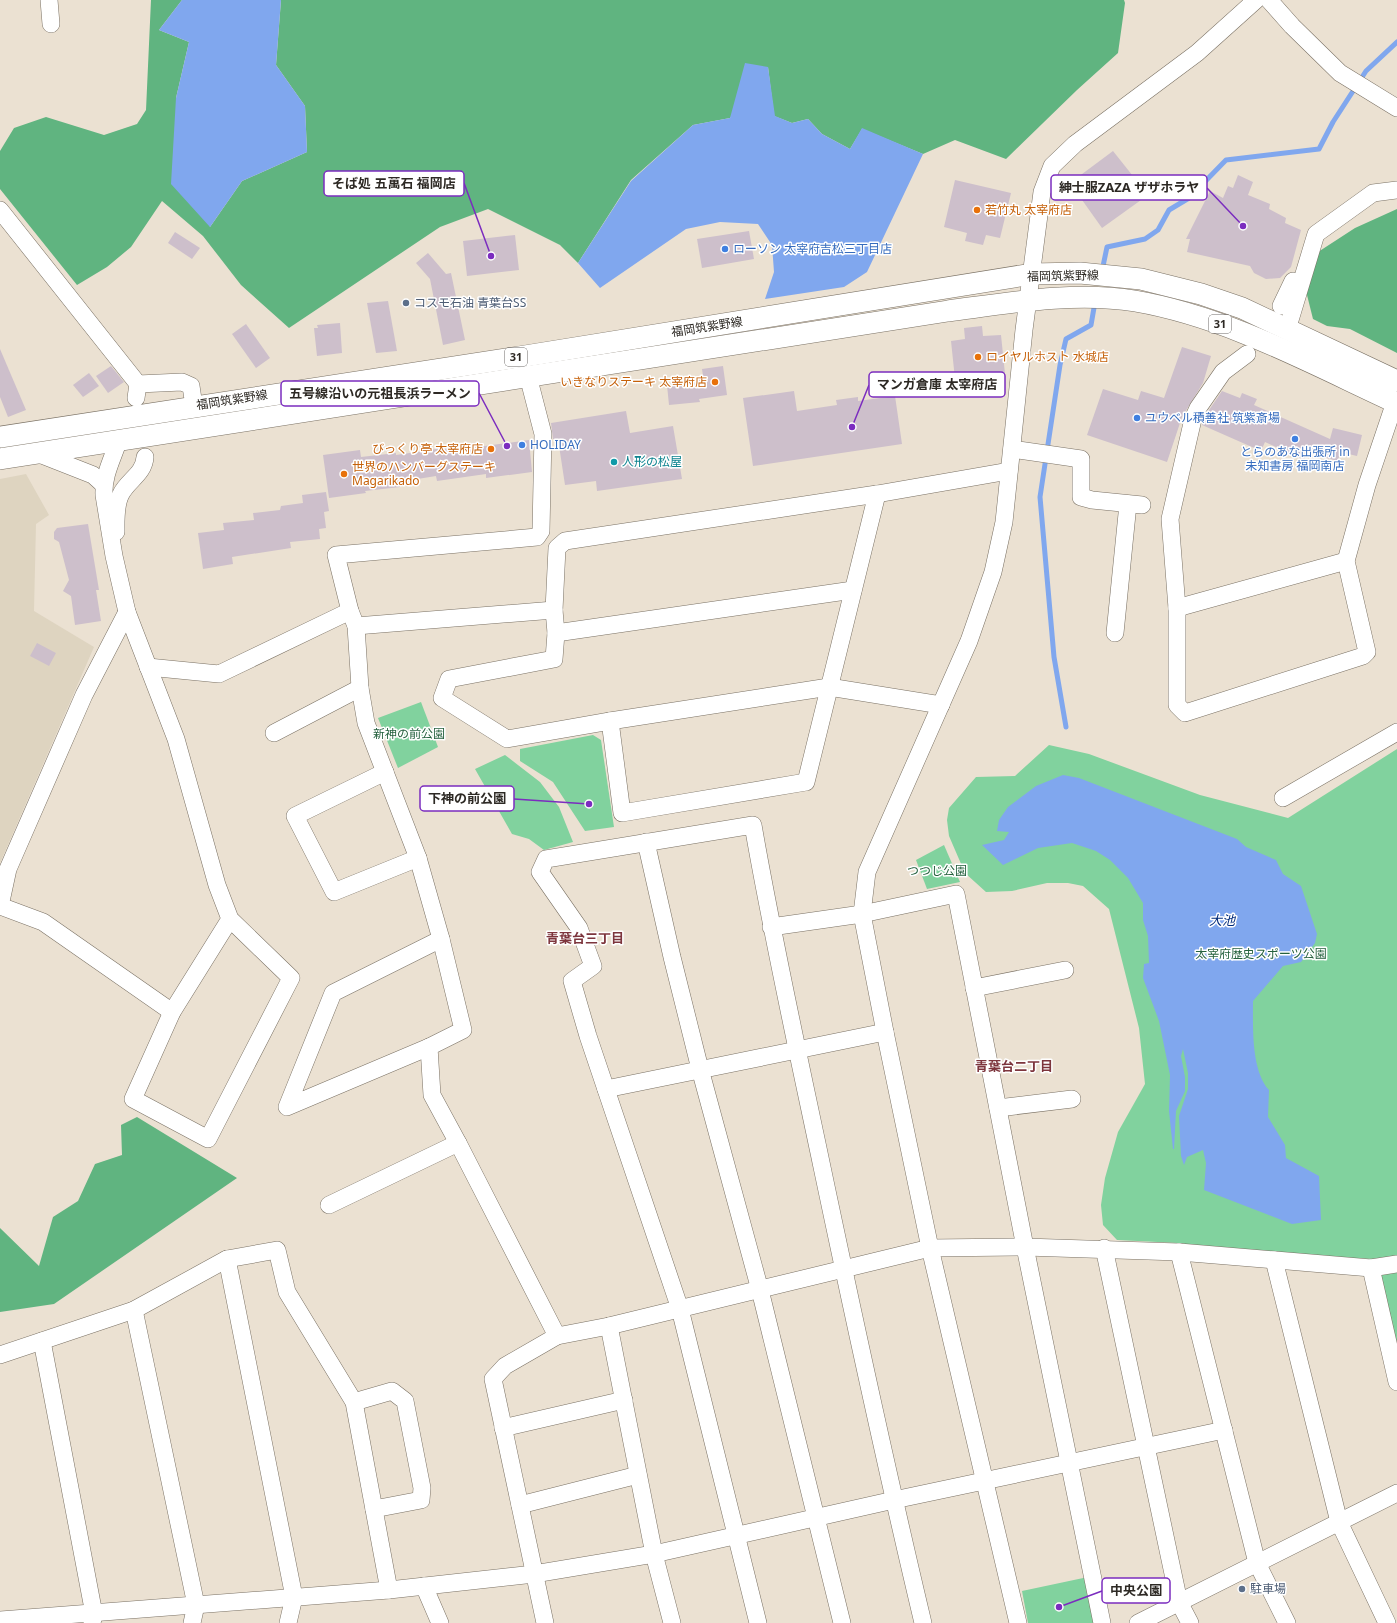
<svg xmlns="http://www.w3.org/2000/svg" width="1397" height="1623" font-family="'Noto Sans','Noto Sans JP',sans-serif">
	<rect width="100%" height="100%" fill="#ebe1d2"/>
	<!-- industrial -->
	<path fill="#ded4c0" d="M 26,474 L 49,515 L 36,524 L 34,611 L 94,647 L 0,863 L 0,479 Z"/>
	<!-- green -->
	<g fill="#81d29e">
		<path d="M 421,702 L 438,747 L 398,768 L 378,718 Z"/>
		<path d="M 593,735 L 601,740 L 614,827 L 585,831 L 553,782 L 520,761 L 520,749 Z"/>
		<path d="M 1049,745 L 1089,754 L 1200,795 L 1288,818 L 1397,749 L 1397,1256 L 1376,1259 L 1273,1256 L 1178,1243 L 1117,1240 L 1103,1225 L 1101,1205 L 1105,1178 L 1118,1132 L 1145,1084 L 1139,1028 L 1109,909 L 1083,886 L 1068,883 L 1047,883 L 1012,891 L 986,892 L 965,873 L 949,836 L 947,820 L 949,808 L 976,777 L 1015,776 Z"/>
		<path d="M 505,755 L 540,782 L 559,807 L 573,842 L 544,850 L 529,839 L 512,834 L 475,769 Z"/>
		<path d="M 944,845 L 960,882 L 927,889 L 916,860 Z"/>
		<path d="M 1397,1270 L 1397,1353 L 1379,1273 Z"/>
		<path d="M 1088,1577 L 1097,1623 L 1028,1623 L 1022,1591 Z"/>
	</g>
	<!-- forest -->
	<g fill="#60b480">
		<path d="M 151,0 L 182,0 L 159,30 L 189,42 L 176,98 L 210,227 L 242,181 L 307,152 L 305,106 L 276,65 L 281,0 L 1124,0 L 1125,3 L 1118,53 L 1077,90 L 1006,159 L 955,140 L 923,154 L 862,129 L 850,149 L 822,134 L 808,119 L 792,123 L 774,116 L 768,67 L 730,118 L 693,125 L 631,180 L 578,263 L 560,245 L 488,209 L 440,227 L 289,328 L 241,285 L 203,236 L 162,201 L 131,247 L 107,267 L 77,285 L 0,189 L 0,151 L 14,128 L 46,117 L 104,135 L 137,124 L 146,110 Z"/>
		<path d="M 1397,209 L 1397,353 L 1350,329 L 1327,326 L 1313,319 L 1307,295 L 1307,270 L 1315,254 L 1355,228 Z"/>
		<path d="M 137,1117 L 237,1178 L 54,1304 L 0,1312 L 0,1228 L 39,1266 L 53,1217 L 78,1201 L 95,1164 L 122,1155 L 121,1125 Z"/>
	</g>
	<!-- water -->
	<g fill="#80a7ee">
		<path d="M 182,0 L 281,0 L 276,65 L 305,106 L 307,152 L 242,181 L 210,227 L 171,184 L 176,98 L 189,42 L 159,30 Z"/>
		<path d="M 745,63 L 768,67 L 775,116 L 792,123 L 808,119 L 822,134 L 850,149 L 862,128 L 923,154 L 867,272 L 844,287 L 765,299 L 774,272 L 772,245 L 758,224 L 720,222 L 686,229 L 600,288 L 578,263 L 631,181 L 693,125 L 730,118 Z"/>
		<path d="M 1063,775 L 1079,778 L 1237,839 L 1246,847 L 1276,860 L 1283,874 L 1301,886 L 1317,934 L 1315,943 L 1301,962 L 1283,966 L 1253,1001 C 1253,1027 1251,1070 1269,1090 L 1268,1117 L 1285,1145 L 1286,1158 L 1319,1176 L 1321,1220 L 1292,1224 L 1204,1190 L 1206,1163 L 1203,1150 L 1187,1157 L 1184,1165 L 1181,1156 L 1179,1116 L 1188,1089 L 1188,1073 L 1183,1049 L 1181,1056 L 1185,1077 L 1185,1091 L 1176,1111 L 1174,1149 L 1173,1149 L 1169,1111 L 1170,1075 L 1159,1021 L 1143,978 L 1144,964 L 1149,963 L 1148,936 L 1143,920 L 1143,903 L 1128,878 L 1110,860 L 1096,851 L 1072,843 L 1038,848 L 1003,865 L 982,845 L 1004,840 L 1009,832 L 997,831 L 999,820 L 1008,807 L 1036,786 Z"/>
	</g>
	<g fill="none" stroke-linecap="round" stroke-linejoin="round">
		<!-- stream -->
		<g stroke="#80a7ee" stroke-width="5">
			<path d="M 1102,271 L 1107,247 L 1145,239 L 1158,230 L 1169,210 L 1189,198 L 1226,160 L 1319,149 L 1333,122 L 1366,71 L 1397,42"/>
			<path d="M 1066,727 L 1054,657 L 1040,497 L 1060,365 L 1066,339 L 1091,325 L 1095,302"/>
		</g>
	</g>
	<!-- building -->
	<g fill="#cdbfcb">
		<path d="M 1113,151 L 1148,195 L 1102,228 L 1070,183 Z"/>
		<path d="M 1238,175 L 1253,182 L 1248,195 L 1270,204 L 1269,209 L 1286,218 L 1285,223 L 1301,230 L 1291,267 L 1280,278 L 1266,279 L 1254,273 L 1250,266 L 1187,252 L 1190,239 L 1186,239 L 1210,191 L 1223,198 L 1228,186 L 1233,188 Z"/>
		<path d="M 955,180 L 1011,193 L 1000,238 L 986,235 L 983,245 L 965,241 L 967,233 L 944,227 Z"/>
		<path d="M 749,231 L 754,259 L 702,268 L 697,239 Z"/>
		<path d="M 175,232 L 200,248 L 192,259 L 168,243 Z"/>
		<path d="M 515,235 L 519,270 L 467,276 L 463,241 Z"/>
		<path d="M 428,253 L 446,274 L 451,273 L 465,340 L 443,345 L 430,279 L 416,263 Z"/>
		<path d="M 388,301 L 397,351 L 376,353 L 367,303 Z"/>
		<path d="M 340,323 L 342,353 L 317,356 L 314,328 L 318,328 L 317,325 Z"/>
		<path d="M 246,324 L 270,358 L 256,368 L 232,334 Z"/>
		<path d="M 982,326 L 983,336 L 1001,335 L 1005,374 L 955,379 L 951,341 L 965,339 L 964,328 Z"/>
		<path d="M 1182,347 L 1211,356 L 1203,383 L 1182,417 L 1167,462 L 1087,435 L 1103,389 L 1138,400 L 1141,391 L 1164,398 Z"/>
		<path d="M 0,349 L 26,410 L 8,417 L 0,397 Z"/>
		<path d="M 111,366 L 124,382 L 108,393 L 96,376 Z"/>
		<path d="M 723,366 L 727,395 L 699,399 L 700,402 L 669,405 L 667,385 L 677,384 L 677,379 L 703,376 L 702,369 Z"/>
		<path d="M 89,373 L 99,386 L 83,397 L 73,385 Z"/>
		<path d="M 794,391 L 797,411 L 837,405 L 836,400 L 858,397 L 858,401 L 895,396 L 902,444 L 753,466 L 743,398 Z"/>
		<path d="M 1222,391 L 1240,398 L 1242,393 L 1257,399 L 1254,405 L 1330,439 L 1333,428 L 1362,435 L 1357,456 L 1340,452 L 1338,461 L 1307,453 L 1304,460 L 1265,442 L 1261,451 L 1202,425 L 1207,413 Z"/>
		<path d="M 626,411 L 630,433 L 673,426 L 682,479 L 597,491 L 596,481 L 565,485 L 558,439 L 553,439 L 551,423 Z"/>
		<path d="M 529,440 L 532,472 L 486,478 L 486,474 L 437,481 L 436,476 L 399,482 L 400,487 L 365,491 L 366,493 L 329,498 L 323,455 L 360,450 L 361,457 L 396,453 L 396,455 L 477,443 L 478,447 Z"/>
		<path d="M 326,492 L 329,511 L 324,512 L 326,528 L 319,529 L 320,539 L 290,542 L 291,548 L 232,557 L 233,564 L 203,569 L 198,533 L 224,530 L 223,523 L 254,520 L 253,513 L 280,510 L 281,506 L 303,503 L 302,495 Z"/>
		<path d="M 88,524 L 99,590 L 96,590 L 101,621 L 75,625 L 71,596 L 63,591 L 69,580 L 59,542 L 54,539 L 54,532 L 57,528 Z"/>
		<path d="M 37,643 L 56,653 L 49,666 L 30,656 Z"/>
	</g>
	<g fill="none" stroke-linecap="round" stroke-linejoin="round">
		<!-- minor casing -->
		<g stroke="#7a7164" stroke-width="18">
			<g id="minor">
				<path d="M 49,0 L 51,24"/>
				<path d="M 1269,0 L 1292,26 L 1340,73 L 1397,108"/>
				<path d="M 0,210 L 138,384 L 136,398"/>
				<path d="M 1281,306 L 1293,281"/>
				<path d="M 1287,330 L 1316,234 L 1373,193 L 1397,190"/>
				<path d="M 1247,354 L 1223,372 L 1198,408 L 1193,419 L 1170,519 L 1177,608 L 1177,705 L 1185,713 L 1363,656 L 1367,652 L 1346,561 L 1367,485 L 1395,402"/>
				<path d="M 528,376 L 543,434 L 541,531 L 537,537 L 336,555 L 350,611 L 356,626 L 360,688 L 366,723 L 418,858 L 441,939 L 463,1030 L 429,1047 L 432,1095 L 458,1143 L 557,1336"/>
				<path d="M 138,384 L 182,382 L 191,386 L 194,406"/>
				<path d="M 119,439 C 113,458 103,475 104,495 L 114,556 L 127,612 L 176,739 L 217,885 L 230,919 L 291,978 L 208,1139 L 133,1099 L 172,1012 L 230,919"/>
				<path d="M 1012,449 L 1081,459 L 1081,497 L 1092,500 L 1142,505"/>
				<path d="M 37,453 L 93,475 L 104,485"/>
				<path d="M 116,532 C 116,521 115,505 121,494 C 128,480 144,474 145,457"/>
				<path d="M 1177,608 L 1346,561"/>
				<path d="M 356,626 L 554,610"/>
				<path d="M 556,633 L 853,590"/>
				<path d="M 1115,633 L 1128,504"/>
				<path d="M 148,667 L 219,674 L 350,611"/>
				<path d="M 941,705 L 829,687 L 610,721 L 507,739 L 442,698 L 449,679 L 554,659 L 556,633 L 554,610 L 557,548 L 565,541 L 877,494 L 1009,471"/>
				<path d="M 610,721 L 622,813 L 806,782 L 877,494"/>
				<path d="M 274,733 L 360,688"/>
				<path d="M 385,772 L 295,816 L 334,892 L 418,858"/>
				<path d="M 1283,798 L 1397,732"/>
				<path d="M 646,842 L 672,957 L 700,1069 L 760,1290 L 842,1623"/>
				<path d="M 0,906 L 8,869 L 84,695 L 127,612"/>
				<path d="M 0,906 L 43,922 L 172,1012"/>
				<path d="M 771,927 L 862,914 L 956,894 L 1025,1247 L 1102,1623"/>
				<path d="M 974,988 L 1065,970"/>
				<path d="M 429,1047 L 287,1107 L 333,993 L 441,939"/>
				<path d="M 606,1089 L 885,1032"/>
				<path d="M 998,1108 L 1072,1099"/>
				<path d="M 329,1205 L 458,1143"/>
				<path d="M 1104,1248 L 1179,1602 L 1190,1623"/>
				<path d="M 1179,1252 L 1257,1563 L 1287,1623"/>
				<path d="M 227,1259 L 294,1597 L 288,1623"/>
				<path d="M 1274,1260 L 1339,1522 L 1387,1623"/>
				<path d="M 1371,1268 L 1397,1382"/>
				<path d="M 134,1310 L 196,1605 L 192,1623"/>
				<path d="M 609,1326 L 654,1554 L 672,1623"/>
				<path d="M 42,1341 L 94,1614 L 92,1623"/>
				<path d="M 0,1355 L 134,1310 L 227,1259 L 277,1250 L 287,1292 L 354,1402 L 389,1590"/>
				<path d="M 354,1402 L 392,1391 L 405,1401 L 422,1488 L 421,1500 L 374,1509"/>
				<path d="M 503,1428 L 624,1400"/>
				<path d="M 520,1505 L 638,1475"/>
				<path d="M 424,1586 L 440,1623"/>
				<path d="M 0,1620 L 389,1590 L 534,1574 L 654,1554 L 894,1500 L 1224,1430"/>
				<path d="M 545,1623 L 493,1379 L 505,1366 L 557,1336 L 609,1326 L 930,1248 L 1025,1247 L 1179,1252 L 1371,1268 L 1397,1264"/>
				<path d="M 758,1623 L 680,1309 L 588,1036 L 572,981 L 593,966 L 579,928 L 540,872 L 546,859 L 753,825 C 773,940 798,1053 822,1167 C 854,1319 887,1472 923,1623"/>
				<path d="M 1018,1623 L 930,1248 L 885,1032 L 862,914 L 867,872 L 969,641 L 993,572 L 1004,522 L 1024,330 L 1042,192 L 1052,166 L 1075,144 L 1197,53 L 1256,0"/>
				<path d="M 1138,1623 L 1397,1493"/>
			</g>
		</g>
		<!-- major casing -->
		<g stroke="#7a7164" stroke-width="22">
			<g id="major">
				<path d="M 0,437 L 519,357 L 1032,274 L 1080,273 L 1141,279 L 1201,294 L 1242,308 L 1397,381"/>
				<path d="M 0,459 L 948,311 C 1009,303 1074,291 1135,301 C 1228,317 1312,364 1397,403"/>
			</g>
		</g>
		<!-- minor -->
		<use href="#minor" stroke="#fff" stroke-width="17"/>
		<!-- major -->
		<use href="#major" stroke="#fff" stroke-width="21"/>
	</g>
	<!-- markers -->
	<g fill="#e8710a" stroke="#fff" stroke-width="1.5">
		<circle cx="977" cy="210" r="4"/>
		<circle cx="978" cy="357" r="4"/>
		<circle cx="715" cy="382" r="4"/>
		<circle cx="491" cy="449" r="4"/>
		<circle cx="344" cy="474" r="4"/>
	</g>
	<g fill="#3f7fe0" stroke="#fff" stroke-width="1.5">
		<circle cx="725" cy="249" r="4"/>
		<circle cx="1137" cy="418" r="4"/>
		<circle cx="1295" cy="439" r="4"/>
		<circle cx="522" cy="445" r="4"/>
	</g>
	<g fill="#5c6f8a" stroke="#fff" stroke-width="1.5">
		<circle cx="406" cy="303" r="4"/>
		<circle cx="1242" cy="1589" r="4"/>
	</g>
	<circle fill="#0f9aa8" stroke="#fff" stroke-width="1.5" cx="614" cy="462" r="4"/>
	<g text-anchor="middle" stroke-width="3" stroke-linejoin="round" paint-order="stroke">
		<!-- shield labels -->
		<g fill="#fff" stroke="#6c6966" stroke-width="1">
			<rect x="1209" y="315" width="22" height="18" rx="3"/>
			<rect x="505" y="348" width="22" height="18" rx="3"/>
		</g>
		<g font-size="11" font-weight="bold" fill="#2d2924">
			<text x="1220" y="328">31</text>
			<text x="516" y="361">31</text>
		</g>
		<!-- food labels -->
		<g font-size="12" fill="#c56008" stroke="#fff" text-anchor="start">
			<text x="985" y="214">若竹丸 太宰府店</text>
			<text x="986" y="361">ロイヤルホスト 水城店</text>
			<text x="707" y="386" text-anchor="end">いきなりステーキ 太宰府店</text>
			<text x="483" y="453" text-anchor="end">びっくり亭 太宰府店</text>
			<text x="352" y="471">世界のハンバーグステーキ<tspan x="352" dy="14">Magarikado</tspan></text>
		</g>
		<!-- shop labels -->
		<g font-size="12" fill="#366cbe" stroke="#fff" text-anchor="start">
			<text x="733" y="253">ローソン 太宰府吉松三丁目店</text>
			<text x="1145" y="422">ユウベル積善社 筑紫斎場</text>
			<text x="530" y="449">HOLIDAY</text>
			<text x="1295" y="456" text-anchor="middle">とらのあな出張所 in<tspan x="1295" dy="14">未知書房 福岡南店</tspan></text>
		</g>
		<!-- street labels -->
		<g font-size="12" fill="#2d2924" stroke="#fff">
			<text transform="translate(1063 276) rotate(-1)" y="4">福岡筑紫野線</text>
			<text transform="translate(707 327) rotate(-9)" y="4">福岡筑紫野線</text>
			<text transform="translate(232 400) rotate(-9)" y="4">福岡筑紫野線</text>
		</g>
		<!-- service labels -->
		<g font-size="12" fill="#4e5e75" stroke="#fff" text-anchor="start">
			<text x="414" y="307">コスモ石油 青葉台SS</text>
			<text x="1250" y="1593">駐車場</text>
		</g>
		<!-- culture labels -->
		<g font-size="12" fill="#0d838f" stroke="#fff" text-anchor="start">
			<text x="622" y="466">人形の松屋</text>
		</g>
		<!-- park labels -->
		<g font-size="12" fill="#25613e" stroke="#fff">
			<text x="409" y="738">新神の前公園</text>
			<text x="937" y="875">つつじ公園</text>
			<text x="1261" y="958">太宰府歴史スポーツ公園</text>
		</g>
		<!-- water labels -->
		<g font-size="13" font-style="italic" fill="#012b7b" stroke="#fff">
			<text x="1222" y="925">大池</text>
		</g>
		<!-- neighbourhood labels -->
		<g font-size="13" font-weight="bold" fill="#7d353d" stroke="#fff">
			<text x="585" y="943">青葉台三丁目</text>
			<text x="1014" y="1071">青葉台二丁目</text>
		</g>
	</g>
	<!-- callouts -->
	<path fill="none" stroke="#7b2cbf" stroke-width="1.5" d="M491 256L464 183M1243 226L1207 188M852 427L869 385M507 446L479 393M589 804L514 799M1059 1607L1102 1591"/>
	<g fill="#7b2cbf" stroke="#fff" stroke-width="1.5">
		<circle cx="491" cy="256" r="4"/>
		<circle cx="1243" cy="226" r="4"/>
		<circle cx="852" cy="427" r="4"/>
		<circle cx="507" cy="446" r="4"/>
		<circle cx="589" cy="804" r="4"/>
		<circle cx="1059" cy="1607" r="4"/>
	</g>
	<g fill="#fff" stroke="#7b2cbf" stroke-width="1.5">
		<rect x="324" y="171" width="140" height="25" rx="4"/>
		<rect x="1051" y="175" width="156" height="25" rx="4"/>
		<rect x="869" y="372" width="136" height="25" rx="4"/>
		<rect x="281" y="381" width="198" height="25" rx="4"/>
		<rect x="420" y="786" width="94" height="25" rx="4"/>
		<rect x="1102" y="1578" width="68" height="25" rx="4"/>
	</g>
	<g font-size="13" text-anchor="middle" font-weight="bold" fill="#2d2924">
		<text x="394" y="188">そば処 五萬石 福岡店</text>
		<text x="1129" y="192">紳士服ZAZA ザザホラヤ</text>
		<text x="937" y="389">マンガ倉庫 太宰府店</text>
		<text x="380" y="398">五号線沿いの元祖長浜ラーメン</text>
		<text x="467" y="803">下神の前公園</text>
		<text x="1136" y="1595">中央公園</text>
	</g>
</svg>
